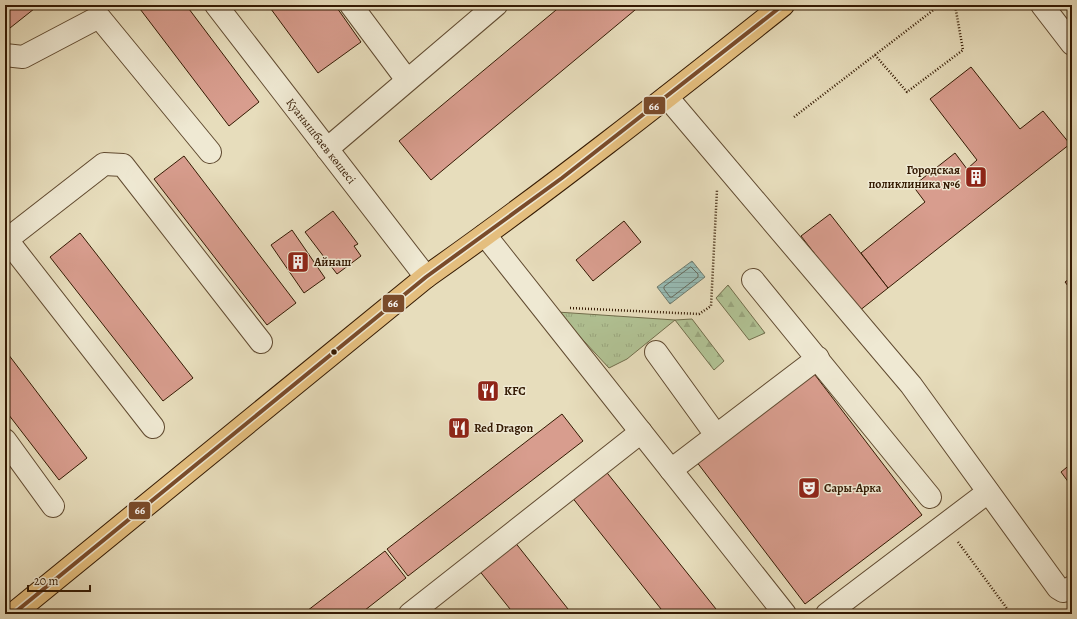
<svg xmlns="http://www.w3.org/2000/svg" width="1077" height="619" font-family="Alegreya,serif">
	<defs>
		<pattern id="grass-tufts" width="24" height="20" patternUnits="userSpaceOnUse"><rect width="24" height="20" fill="#b1c294"/><path d="M3 7l-1-3M5 7V3M7 7l1-3M15 17l-1-3M17 17v-4M19 17l1-3" fill="none" stroke="#99a67e"/></pattern>
		<pattern id="forest-firs" width="22" height="20" patternUnits="userSpaceOnUse"><rect width="22" height="20" fill="#b1c294"/><path d="M5 1l3.5 6h-7zM16 11l3.5 6h-7z" fill="#99a67e"/></pattern>
		<pattern id="water-rules" width="6" height="5" patternUnits="userSpaceOnUse"><rect width="6" height="5" fill="#97bbb4"/><path d="M0 2.5h6" fill="none" stroke="#83a099"/></pattern>
	</defs>
	<rect width="100%" height="100%" fill="#e7ddbc"/>
	<filter id="stains"><feTurbulence type="fractalNoise" baseFrequency=".005" numOctaves="4"/><feColorMatrix values="0 0 0 0 .2 0 0 0 0 .09 0 0 0 0 .02 0 0 0 .5 -.17"/></filter>
	<radialGradient id="worn" r=".72"><stop offset=".6" stop-color="#630" stop-opacity="0"/><stop offset="1" stop-color="#630" stop-opacity=".3"/></radialGradient>
	<!-- grass -->
	<path fill="url(#grass-tufts)" stroke="#726e4c" d="M 557,312 L 675,320 L 627,359 L 609,368 Z"/>
	<!-- forest -->
	<g fill="url(#forest-firs)" stroke="#726e4c">
		<path d="M 728,285 L 765,333 L 749,340 L 716,298 Z"/>
		<path d="M 692,319 L 724,361 L 714,370 L 675,320 Z"/>
	</g>
	<!-- water -->
	<path fill="url(#water-rules)" stroke="#6f7b6d" d="M 692,261 L 705,277 L 670,304 L 657,287 Z"/>
	<g fill="none" stroke-linecap="round" stroke-linejoin="round">
		<!-- shore -->
		<path stroke="#666a5c" stroke-width="1" d="M 691,267 L 698,274 L 698,277 L 672,297 L 670,297 L 664,289 L 664,287 Z"/>
	</g>
	<!-- building -->
	<g fill="#d89d8e" stroke="#341a03">
		<path d="M 5,5 L 39,5 L 10,28 L 5,22 Z"/>
		<path d="M 137,5 L 186,5 L 259,102 L 229,126 Z"/>
		<path d="M 268,5 L 335,5 L 361,42 L 318,73 Z"/>
		<path d="M 562,5 L 641,5 L 431,180 L 399,141 Z"/>
		<path d="M 971,67 L 1020,129 L 1043,111 L 1070,144 L 888,288 L 861,253 L 925,202 L 913,186 L 955,153 L 967,169 L 977,160 L 930,99 Z"/>
		<path d="M 184,156 L 296,303 L 267,325 L 154,179 Z"/>
		<path d="M 333,211 L 358,244 L 354,246 L 361,256 L 337,274 L 305,232 Z"/>
		<path d="M 830,214 L 888,288 L 859,311 L 801,236 Z"/>
		<path d="M 624,221 L 641,242 L 593,281 L 576,260 Z"/>
		<path d="M 292,230 L 325,278 L 304,293 L 271,245 Z"/>
		<path d="M 80,233 L 193,378 L 163,401 L 50,257 Z"/>
		<path d="M 1072,277 L 1072,291 L 1065,282 Z"/>
		<path d="M 5,350 L 87,458 L 59,480 L 5,410 Z"/>
		<path d="M 812,371 L 922,515 L 805,604 L 696,461 Z"/>
		<path d="M 562,414 L 583,441 L 408,576 L 387,549 Z"/>
		<path d="M 1072,463 L 1072,487 L 1061,472 Z"/>
		<path d="M 604,469 L 720,614 L 665,614 L 571,496 Z"/>
		<path d="M 514,541 L 572,614 L 514,614 L 478,569 Z"/>
		<path d="M 385,551 L 406,578 L 360,614 L 303,614 Z"/>
	</g>
	<g fill="none" stroke-linecap="round" stroke-linejoin="round">
		<!-- minor casing -->
		<g stroke="#614b31" stroke-width="24">
			<g id="minor">
				<path d="M 216,5 L 426,277"/>
				<path d="M 351,5 L 407,80"/>
				<path d="M 1042,5 L 1072,44"/>
				<path d="M 5,55 L 23,57 L 99,17 L 210,152"/>
				<path d="M 667,97 L 911,385 L 1058,588 L 1063,591 L 1068,590 L 1072,587"/>
				<path d="M 327,149 L 496,5"/>
				<path d="M 485,235 L 785,614"/>
				<path d="M 7,240 L 153,427"/>
				<path d="M 5,241 L 104,164 L 123,165 L 261,342"/>
				<path d="M 753,280 L 930,497"/>
				<path d="M 656,352 L 716,435"/>
				<path d="M 5,440 L 53,506"/>
				<path d="M 671,470 L 818,358"/>
				<path d="M 410,614 L 641,432"/>
				<path d="M 827,614 L 988,492"/>
			</g>
		</g>
		<!-- major casing -->
		<g stroke="#341a03" stroke-width="24">
			<path id="major" d="M 13,614 L 426,277 C 548,191 666,98 783,5"/>
		</g>
		<!-- path -->
		<g stroke="#341a03" stroke-width="2.5" stroke-dasharray="1 2" stroke-linecap="butt">
			<path d="M 875,55 L 907,92 L 963,50 L 955,5"/>
			<path d="M 794,117 L 940,5"/>
			<path d="M 570,308 L 699,314 L 711,306 L 717,190"/>
			<path d="M 958,542 L 1011,614"/>
		</g>
		<!-- minor -->
		<use href="#minor" stroke="#efe9d3" stroke-width="22"/>
		<!-- major -->
		<use href="#major" stroke="#e4be7e" stroke-width="22"/>
		<!-- bus-1 casing -->
		<g stroke="#efe9d3" stroke-width="7">
			<path id="bus-1" d="M 13,614 L 426,277 L 562,178 L 783,5"/>
		</g>
		<!-- bus-1 -->
		<use href="#bus-1" stroke="#7a4b2a" stroke-width="4"/>
	</g>
	<!-- icons -->
	<defs>
		<g id="building-square" transform="scale(1.15)"><rect x="-9" y="-9" width="18" height="18" rx="4" fill="#8f2418" stroke="#efe9d3"/><path d="M-4-6H4V6H1V3H-1V6H-4ZM-2.5-4.3h1.7v1.8h-1.7ZM.8-4.3h1.7v1.8H.8ZM-2.5-1h1.7V.8h-1.7ZM.8-1h1.7V.8H.8Z" fill="#fff"/></g>
		<g id="restaurant-square" transform="scale(1.15)"><rect x="-9" y="-9" width="18" height="18" rx="4" fill="#8f2418" stroke="#efe9d3"/><path d="M-5-6h1v4h1v-4h1v4h1v-4h1v5L-1.5 .5V6h-2V.5L-5-1ZM5-6V6H3V1.5H1.5Q1.5-4 5-6Z" fill="#fff"/></g>
		<g id="theatre-square" transform="scale(1.15)"><rect x="-9" y="-9" width="18" height="18" rx="4" fill="#8f2418" stroke="#efe9d3"/><path d="M-5-5.5Q0-4 5-5.5V0Q5 5 0 6Q-5 5-5 0ZM-3.3-2.5H-1v1.5H-3.3ZM1-2.5H3.3v1.5H1ZM-2.8 1Q0 5.5 2.8 1Z" fill="#fff"/></g>
	</defs>
	<g fill-rule="evenodd">
		<use href="#building-square" x="976" y="177"/>
		<use href="#building-square" x="298" y="262"/>
		<use href="#restaurant-square" x="488" y="391"/>
		<use href="#restaurant-square" x="459" y="428"/>
		<use href="#theatre-square" x="809" y="488"/>
	</g>
	<!-- markers -->
	<circle fill="#341a03" stroke="#efe9d3" stroke-width="1.5" cx="334" cy="352" r="3.5"/>
	<g text-anchor="middle" stroke-width="3" stroke-linejoin="round" paint-order="stroke">
		<!-- street labels -->
		<g font-size="12" fill="#341a03" stroke="#efe9d3">
			<text transform="translate(321 141) rotate(52)" y="4">Қуанышбаев көшесі</text>
		</g>
		<!-- poi labels -->
		<g font-size="12" font-weight="bold" fill="#341a03" stroke="#efe9d3" text-anchor="start">
			<text x="960" y="174" text-anchor="end">Городская<tspan x="960" dy="14">поликлиника №6</tspan></text>
			<text x="314" y="266">Айнаш</text>
			<text x="504" y="395">KFC</text>
			<text x="474" y="432">Red Dragon</text>
			<text x="824" y="492">Сары-Арка</text>
		</g>
	</g>
	<g stroke="#efe9d3" stroke-width="1.5">
		<rect x="643" y="96" width="23" height="19" rx="4" fill="#7a4b2a"/>
		<rect x="382" y="294" width="23" height="19" rx="4" fill="#7a4b2a"/>
		<rect x="128" y="501" width="23" height="19" rx="4" fill="#7a4b2a"/>
	</g>
	<g font-size="11" text-anchor="middle" font-weight="bold" fill="#fff">
		<text x="654" y="110">66</text>
		<text x="393" y="307">66</text>
		<text x="140" y="514">66</text>
	</g>
	<!-- margin -->
	<rect width="1077" height="619" fill="none" stroke="#e7ddbc" stroke-width="20"/>
	<rect x="6" y="6" width="1065" height="607" fill="none" stroke="#341a03" stroke-width="2"/>
	<rect x="10" y="10" width="1057" height="599" fill="none" stroke="#341a03"/>
	<!-- scale -->
	<path d="M28 585v6h62v-6" fill="none" stroke="#341a03" stroke-width="2"/>
	<text x="34" y="585" font-size="12" fill="#341a03" stroke="#efe9d3" stroke-width="3" paint-order="stroke">20 m</text>
	<rect width="100%" height="100%" filter="url(#stains)"/>
	<rect width="100%" height="100%" fill="url(#worn)"/>
</svg>
